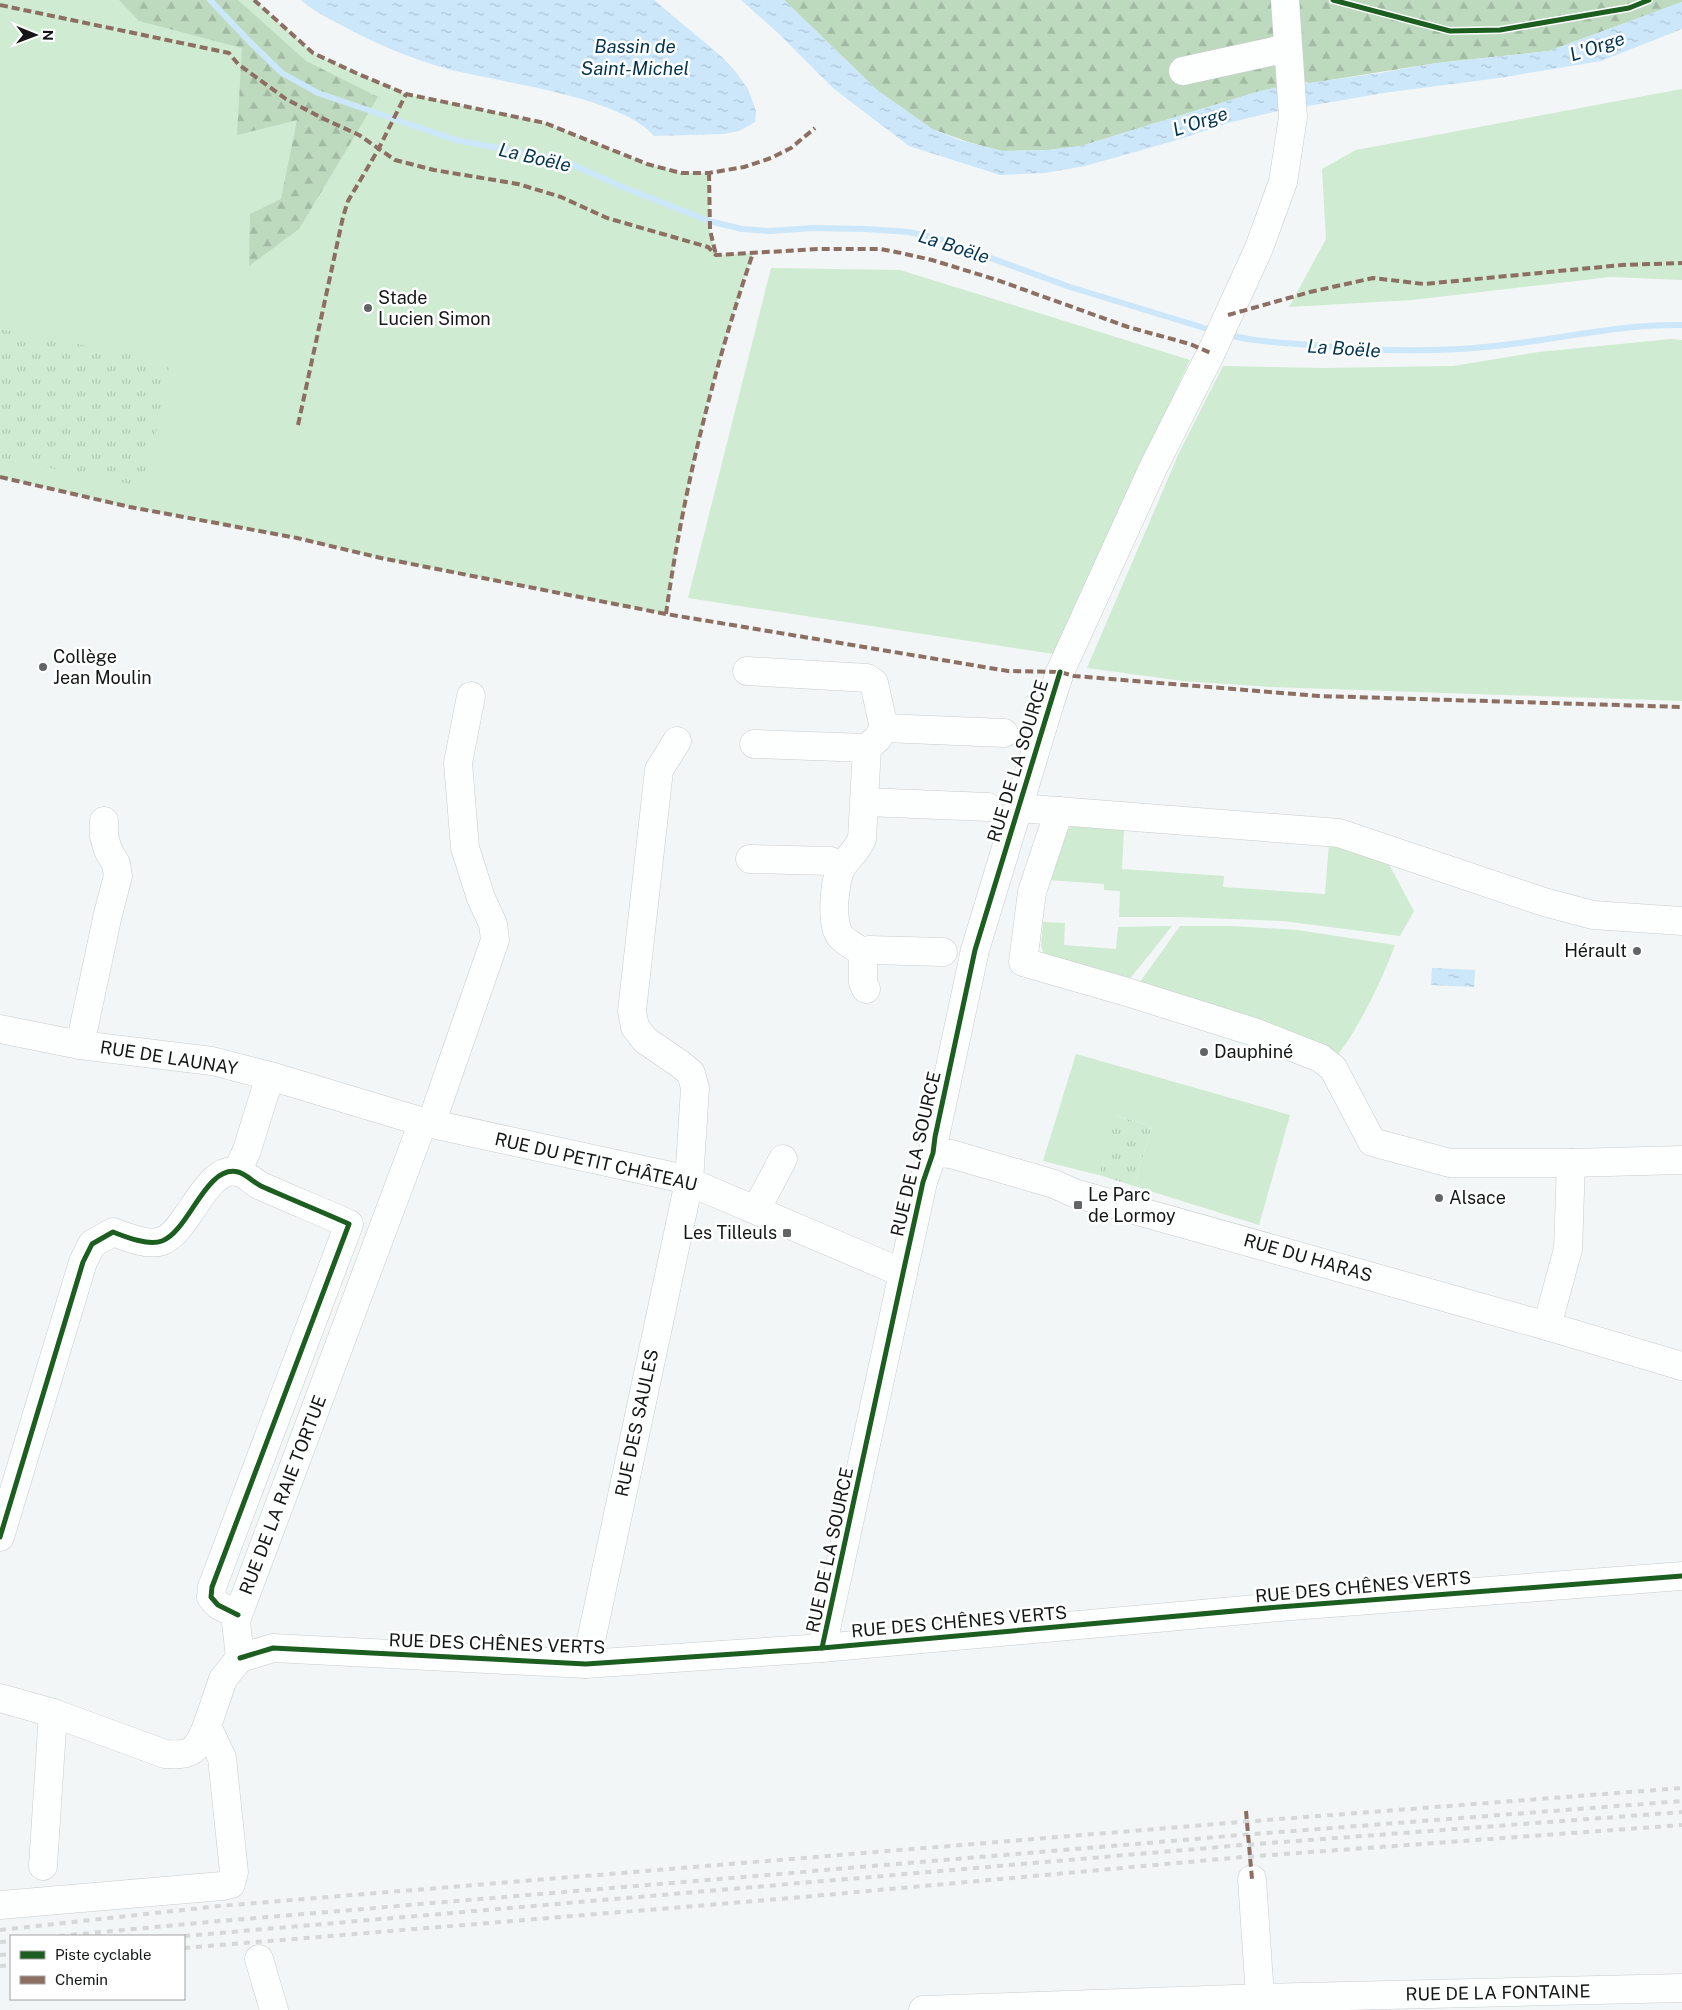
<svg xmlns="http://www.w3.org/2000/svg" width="1682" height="2010" font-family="'Public Sans',sans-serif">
	<defs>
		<pattern id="forest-firs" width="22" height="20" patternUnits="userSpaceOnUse" patternTransform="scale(1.25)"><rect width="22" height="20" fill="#bddabe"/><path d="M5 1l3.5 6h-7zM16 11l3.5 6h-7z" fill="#a2baa3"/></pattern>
		<pattern id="park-tufts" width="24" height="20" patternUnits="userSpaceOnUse" patternTransform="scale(1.25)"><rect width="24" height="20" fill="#cfebd1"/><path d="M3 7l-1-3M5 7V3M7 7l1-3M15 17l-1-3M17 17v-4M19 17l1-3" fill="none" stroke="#b1c9b3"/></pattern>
		<pattern id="water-ripples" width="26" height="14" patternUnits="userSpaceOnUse" patternTransform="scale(1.25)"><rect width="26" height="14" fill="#cce6fa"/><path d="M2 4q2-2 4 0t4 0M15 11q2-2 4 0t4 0" fill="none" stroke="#aec5d6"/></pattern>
	</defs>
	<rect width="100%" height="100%" fill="#f2f6f6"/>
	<!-- grass -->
	<g fill="#cfebd1">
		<path d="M 0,0 L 254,0 L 313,53 L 356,73 L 406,94 L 545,123 L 647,164 L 681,173 L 709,173 L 710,230 L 716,255 L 753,253 C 713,371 683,491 666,614 L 381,558 L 297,538 L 130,507 L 0,477 Z"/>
		<path d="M 1682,89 L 1682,280 L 1610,277 L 1412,300 L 1289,307 L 1326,239 L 1322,169 L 1356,150 Z"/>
		<path d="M 771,268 L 900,270 L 1190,360 L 1054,654 L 688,598 Z"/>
		<path d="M 1671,339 L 1682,340 L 1682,701 L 1271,687 L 1183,681 L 1087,668 L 1179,453 L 1223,366 L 1324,368 L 1453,366 L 1539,352 Z"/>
		<path d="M 1076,825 L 1124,829 L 1122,869 L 1224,876 L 1223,887 L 1325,894 L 1329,843 L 1385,857 L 1414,911 L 1400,936 L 1283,921 L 1178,917 L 1119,917 L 1120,891 L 1104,890 L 1104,884 L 1049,880 L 1066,831 L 1071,827 Z"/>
		<path d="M 1043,922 L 1065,923 L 1064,945 L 1116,949 L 1118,927 L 1172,926 L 1129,980 L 1044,954 L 1041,946 Z"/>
		<path d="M 1180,926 L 1231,926 L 1297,930 L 1395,945 C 1383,978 1358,1030 1336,1057 L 1140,982 Z"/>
		<path d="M 1076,1054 L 1290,1115 L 1259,1225 L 1134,1186 L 1152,1126 L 1117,1116 L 1099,1175 L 1043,1161 Z"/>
	</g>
	<!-- forest -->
	<g fill="url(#forest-firs)">
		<path d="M 119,0 L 238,0 L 306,61 L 378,97 L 299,229 L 249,266 L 250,214 L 281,199 L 297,120 L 237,135 L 242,48 L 139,21 Z"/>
		<path d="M 784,0 L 1682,0 L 1682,2 L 1549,51 L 1437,63 L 1311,83 L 1290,81 L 1275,88 L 1260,91 L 1081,146 L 1048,150 L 1002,151 L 968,142 L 932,129 L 877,90 Z"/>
	</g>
	<!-- park -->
	<g fill="url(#park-tufts)">
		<path d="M 0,329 L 170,362 L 145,487 L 0,458 Z"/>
		<path d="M 1116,1116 L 1152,1126 L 1134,1186 L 1099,1175 Z"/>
	</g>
	<!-- water -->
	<g fill="url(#water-ripples)">
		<path d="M 301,0 L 654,0 L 722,57 L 736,72 L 748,89 L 756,111 L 755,122 L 739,131 L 723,134 L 654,136 C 621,96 495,82 444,68 C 407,57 372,42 339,24 C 326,17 312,10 301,0 Z"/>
		<path d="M 741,0 L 784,0 L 877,90 L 932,129 L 959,140 L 1002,151 L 1048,150 L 1081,146 L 1260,91 L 1275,88 L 1380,73 L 1437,63 L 1549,51 L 1682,2 L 1682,29 L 1601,61 L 1499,78 L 1390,92 L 1273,112 L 1228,123 L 1177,140 L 1085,166 L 1045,173 L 1000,175 L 909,146 L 833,88 L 779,34 Z"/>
		<path d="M 1432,968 L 1475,970 L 1474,987 L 1431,985 Z"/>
	</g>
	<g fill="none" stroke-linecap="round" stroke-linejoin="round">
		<!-- stream -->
		<g stroke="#cce6fa" stroke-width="6">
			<path d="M 210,0 L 248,40 L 282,73 L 318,93 L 456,140 L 562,160 L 625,188 L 709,221 L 742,229 L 770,231 L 813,228 L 866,229 L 909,232 L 936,238 L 1070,287 L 1214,331"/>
			<path d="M 1226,334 C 1254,342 1284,343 1312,345 C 1373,351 1433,353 1494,346 C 1557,340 1618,324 1682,325"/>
		</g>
		<!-- minor casing -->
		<g stroke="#c9cccc" stroke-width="29">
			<g id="minor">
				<path d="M 1183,71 L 1288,48"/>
				<path d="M 747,671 L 867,678 L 874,683 L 884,728 L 878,738 L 867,748 L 862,839 C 855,854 849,855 842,867 C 834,879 830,926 841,937 C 847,943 856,947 863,953 L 863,983 L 866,989"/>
				<path d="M 884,728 L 1004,733"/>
				<path d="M 754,744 L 867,748"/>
				<path d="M 865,802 L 988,807"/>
				<path d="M 1019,808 L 1339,833 L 1544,902 L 1593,915 L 1682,921"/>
				<path d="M 1059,811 L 1032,892 L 1023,962 L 1127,992 L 1254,1032 L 1320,1058 L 1333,1068 L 1372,1142 L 1450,1163 L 1571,1163 L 1682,1160"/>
				<path d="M 750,859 L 830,861 L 842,866"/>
				<path d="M 863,953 L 869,950 L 943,952"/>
				<path d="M 0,1029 L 80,1045 L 212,1061 L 270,1076 L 423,1122 L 680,1178 L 903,1273"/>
				<path d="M 80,1045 L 108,914 L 118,876 L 116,864 L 108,850 L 104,836 L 104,821"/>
				<path d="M 431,1124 L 495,940 L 493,924 L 481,898 L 465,848 L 458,763 L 471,696"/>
				<path d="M 933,1153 L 951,1154 L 1054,1184 L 1074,1193 L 1547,1326 L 1682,1366"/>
				<path d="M 237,1172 L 247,1150 L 270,1076"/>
				<path d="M 756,1210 L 783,1159"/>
				<path d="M 1547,1326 L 1568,1249 L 1571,1163"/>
				<path d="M 0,1537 L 83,1262 L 92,1244 L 113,1232 C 126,1237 148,1246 162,1241 C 189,1231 206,1164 238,1172 C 246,1174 253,1182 261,1186 C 290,1199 320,1211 349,1224 L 212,1587 L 211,1597 L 218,1605 L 238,1615"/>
				<path d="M 822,1648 L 903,1273 L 923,1182 L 933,1153 L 935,1137 L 975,950 L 1050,703 L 1060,672 L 1153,468 L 1211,353 L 1259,248 L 1283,182 L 1293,117 L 1285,0"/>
				<path d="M 240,1658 L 273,1648 L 586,1664 L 822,1648 L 1279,1607 L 1682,1576"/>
				<path d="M 586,1664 L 689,1182 L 695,1088 L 691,1073 L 680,1064 L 645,1040 L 635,1027 L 632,1011 L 659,770 L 677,741"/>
				<path d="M 0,1698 L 53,1713 L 165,1754 C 192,1756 197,1751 207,1726"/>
				<path d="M 43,1866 L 53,1713"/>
				<path d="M 1252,1879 L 1259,1982 L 1264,2010"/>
				<path d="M 0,1905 L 222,1886 L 231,1884 L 234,1872 L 222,1758 L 207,1726 L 223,1679 L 240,1658 L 236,1622 L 238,1615 L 423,1122"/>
				<path d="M 259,1959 L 274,2010"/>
				<path d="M 923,2010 L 1263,1998 L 1682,1988"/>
			</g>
		</g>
		<!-- minor -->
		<use href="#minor" stroke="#fdfefe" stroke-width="28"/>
		<!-- rail -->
		<g stroke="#d6d7d7" stroke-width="4" stroke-dasharray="6 6" stroke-linecap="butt">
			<path d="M 0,1930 L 219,1906 L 1241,1822 L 1682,1788"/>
			<path d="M 59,1936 L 220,1921 L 1241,1835 L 1682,1801"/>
			<path d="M 184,1936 L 1243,1845 L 1682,1812"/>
			<path d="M 0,1942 L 11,1941"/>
			<path d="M 184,1948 L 780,1899 L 1243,1857 L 1682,1825"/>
			<path d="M 0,1955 L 11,1954"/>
			<path d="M 0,1966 L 11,1965"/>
		</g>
		<!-- quiet -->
		<g stroke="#8d6e63" stroke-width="4" stroke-dasharray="8 4" stroke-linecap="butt">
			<path d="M 254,0 L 313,53 L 356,73 L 406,94 L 545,123 L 647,164 L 681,173 L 709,173 L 744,167 L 771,158 L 791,148 L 815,128"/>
			<path d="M 0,5 L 229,53 L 238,64 L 286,99 L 322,118 L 359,135 L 395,160 L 434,170 L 518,184 L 561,197 L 607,218 L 708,247 L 716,255 L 819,249 L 880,249 L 896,252 L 932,260 L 997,280 L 1128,327 L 1190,344 L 1211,353"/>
			<path d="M 709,173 L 710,230 L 716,255"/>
			<path d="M 1228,315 L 1310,292 L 1373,278 L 1424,284 L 1622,265 L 1682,263"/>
			<path d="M 298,425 L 343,217 L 348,201 L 378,150 L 406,94"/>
			<path d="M 0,477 L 130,507 L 297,538 L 381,558 L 666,614 L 1008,671 L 1060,672 L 1074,676 L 1319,696 L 1682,707"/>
			<path d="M 666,614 C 683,491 713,371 753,253"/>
			<path d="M 1246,1811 L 1252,1879"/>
		</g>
		<!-- cycleway casing -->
		<g stroke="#fff" stroke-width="8">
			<g id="cycleway">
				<path d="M 1333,0 L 1450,31 L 1500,30 L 1629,8 L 1649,0"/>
				<path d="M 0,1537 L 83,1262 L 92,1244 L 113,1232 C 126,1237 148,1246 162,1241 C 189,1231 206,1164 238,1172 C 246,1174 253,1182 261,1186 C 290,1199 320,1211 349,1224 L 212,1587 L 211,1597 L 218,1605 L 238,1615"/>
				<path d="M 822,1648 L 903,1273 L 923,1182 L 933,1153 L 935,1137 L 975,950 L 1060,672"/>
				<path d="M 240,1658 L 273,1648 L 586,1664 L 822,1648 L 1279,1607 L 1682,1576"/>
			</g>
		</g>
		<!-- cycleway -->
		<use href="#cycleway" stroke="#1b5e20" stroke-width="5"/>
	</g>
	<!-- markers -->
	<g fill="#626565" stroke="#fff" stroke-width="2">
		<circle cx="368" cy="308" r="5"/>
		<circle cx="43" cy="667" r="5"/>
		<circle cx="1637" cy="951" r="5"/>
		<circle cx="1204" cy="1052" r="5"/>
		<circle cx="1439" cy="1198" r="5"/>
		<rect x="1073" y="1200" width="10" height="10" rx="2.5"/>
		<rect x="782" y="1228" width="10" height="10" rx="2.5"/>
	</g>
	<g text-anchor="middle" stroke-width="5" stroke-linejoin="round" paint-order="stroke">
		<!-- poi labels -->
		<g font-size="18" fill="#151717" stroke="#fff" text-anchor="start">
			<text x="378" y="304">Stade<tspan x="378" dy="21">Lucien Simon</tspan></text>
			<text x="53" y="663">Collège<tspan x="53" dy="21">Jean Moulin</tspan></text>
			<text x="1627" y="957" text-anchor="end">Hérault</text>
			<text x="1214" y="1058">Dauphiné</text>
			<text x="1088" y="1201">Le Parc<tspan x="1088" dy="21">de Lormoy</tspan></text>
			<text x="1449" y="1204">Alsace</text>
			<text x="777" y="1239" text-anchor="end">Les Tilleuls</text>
		</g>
		<!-- street labels -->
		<g font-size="18" fill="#151717" stroke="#fff">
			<text transform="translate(1018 761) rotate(-73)" y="6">RUE DE LA SOURCE</text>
			<text transform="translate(169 1058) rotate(9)" y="6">RUE DE LAUNAY</text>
			<text transform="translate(916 1154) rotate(-77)" y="6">RUE DE LA SOURCE</text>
			<text transform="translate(596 1162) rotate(13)" y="6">RUE DU PETIT CHÂTEAU</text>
			<text transform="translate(1308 1258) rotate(16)" y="6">RUE DU HARAS</text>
			<text transform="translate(637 1423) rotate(-78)" y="6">RUE DES SAULES</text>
			<text transform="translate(283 1495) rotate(-69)" y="6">RUE DE LA RAIE TORTUE</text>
			<text transform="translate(830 1550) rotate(-78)" y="6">RUE DE LA SOURCE</text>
			<text transform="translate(1363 1587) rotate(-5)" y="6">RUE DES CHÊNES VERTS</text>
			<text transform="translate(959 1622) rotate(-5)" y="6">RUE DES CHÊNES VERTS</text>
			<text transform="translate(497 1644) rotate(2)" y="6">RUE DES CHÊNES VERTS</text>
			<text transform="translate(1498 1993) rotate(-1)" y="6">RUE DE LA FONTAINE</text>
		</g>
		<!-- water labels -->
		<g font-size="19" font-style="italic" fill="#023451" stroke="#fff">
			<text x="635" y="53">Bassin de<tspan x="635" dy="22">Saint-Michel</tspan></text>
			<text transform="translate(1597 46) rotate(-18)" y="7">L'Orge</text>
			<text transform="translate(1200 121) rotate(-18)" y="7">L'Orge</text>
			<text transform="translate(535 157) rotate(13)" y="7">La Boële</text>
			<text transform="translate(954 246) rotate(18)" y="7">La Boële</text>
			<text transform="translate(1344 348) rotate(4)" y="7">La Boële</text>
		</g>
	</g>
	<!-- legend -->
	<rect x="10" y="1935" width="175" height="65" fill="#ffffff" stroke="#a1a2a2"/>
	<rect x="20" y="1951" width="25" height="8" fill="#1b5e20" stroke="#a1a2a2"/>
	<text x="55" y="1960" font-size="15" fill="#151717">Piste cyclable</text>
	<rect x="20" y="1976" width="25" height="8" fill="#8d6e63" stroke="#a1a2a2"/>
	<text x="55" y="1985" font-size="15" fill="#151717">Chemin</text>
	<!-- north arrow -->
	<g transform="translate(35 35) rotate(91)" stroke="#ffffff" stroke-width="4" paint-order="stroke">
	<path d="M0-4L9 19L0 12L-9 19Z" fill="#151717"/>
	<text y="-8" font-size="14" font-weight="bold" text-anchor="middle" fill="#151717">N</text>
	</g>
</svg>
